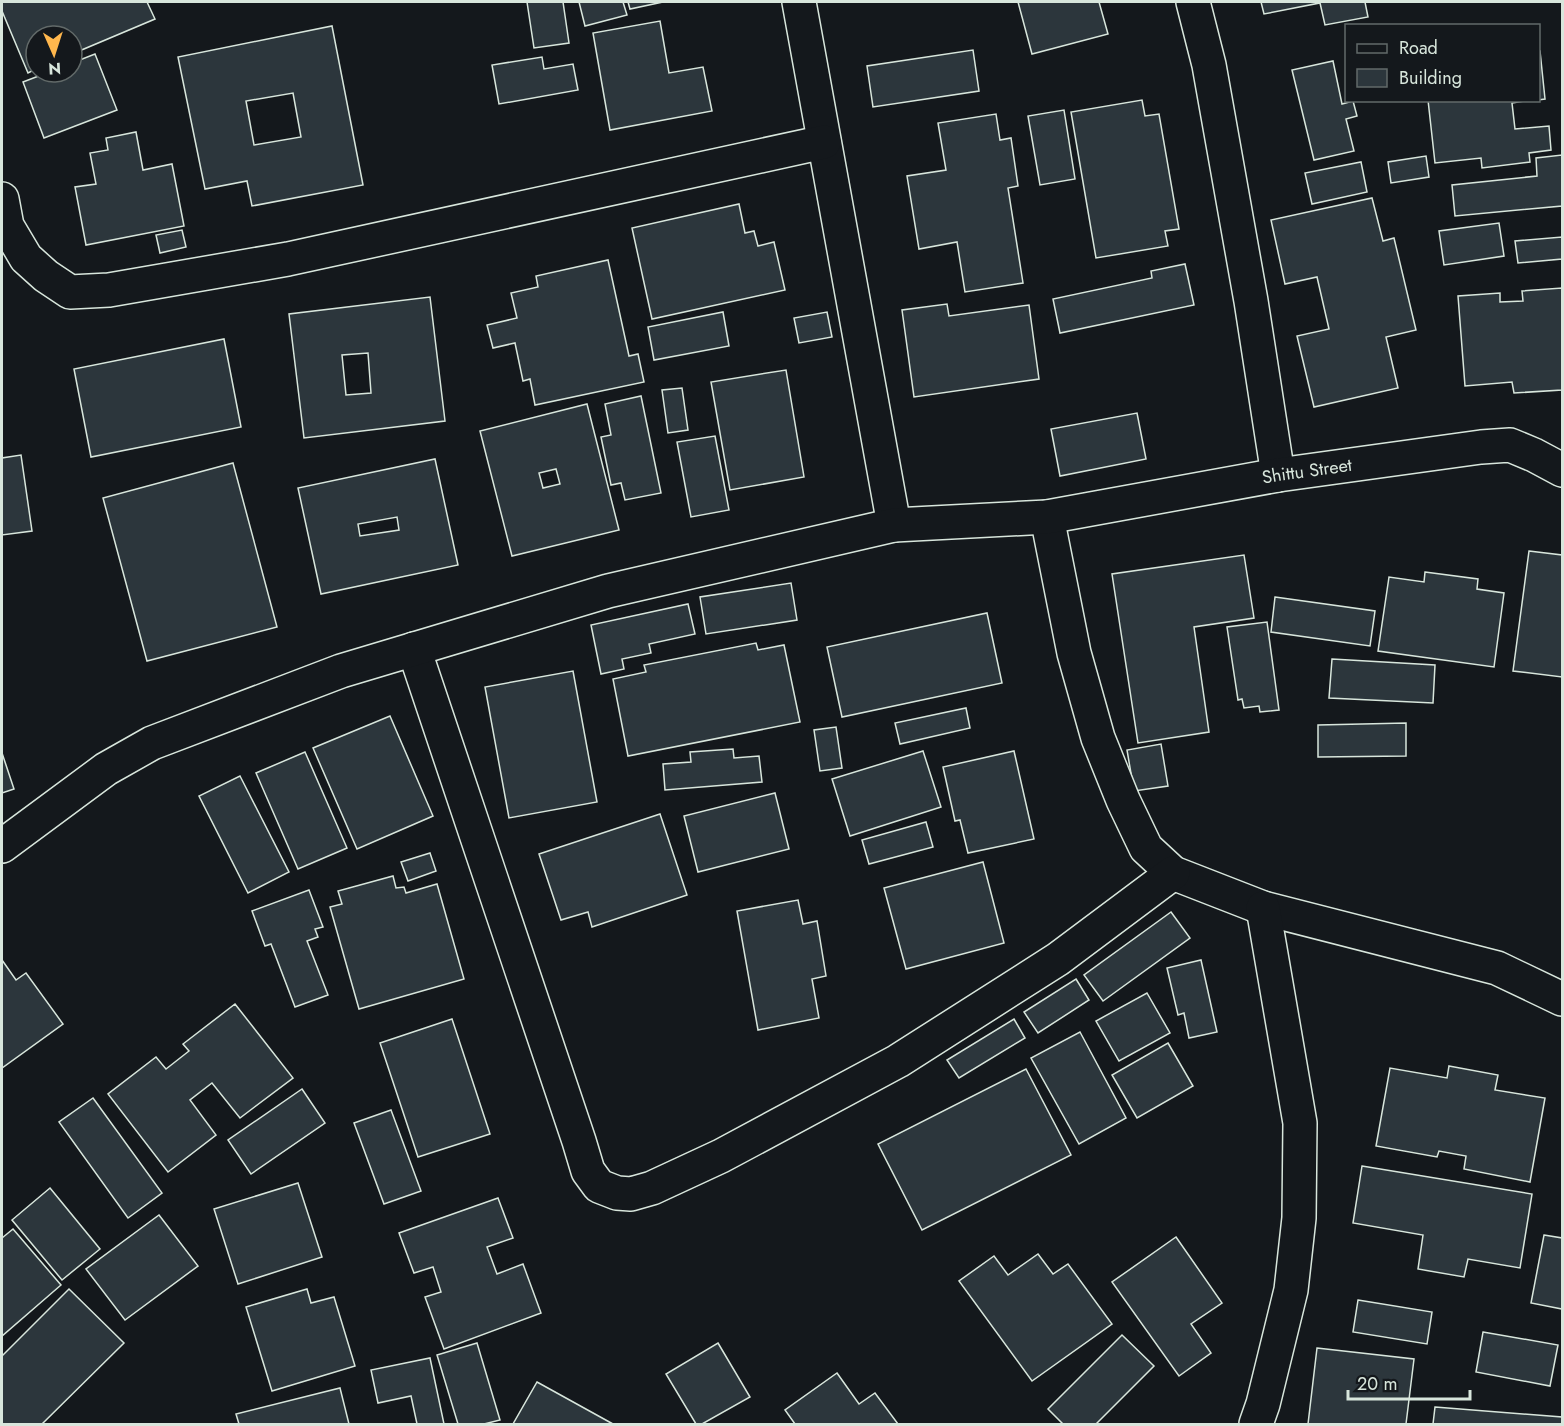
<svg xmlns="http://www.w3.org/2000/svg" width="1564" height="1426" font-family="Jost,sans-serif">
	<rect width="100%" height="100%" fill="#14181c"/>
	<!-- building -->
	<g fill="#2c363c" stroke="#d8e6dc" stroke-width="1.5" fill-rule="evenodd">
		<path d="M 2,2 L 147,2 L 155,19 L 72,54 L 72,36 L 36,36 L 36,69 L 28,73 L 2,11 Z"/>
		<path d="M 527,2 L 563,2 L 569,43 L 534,48 Z"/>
		<path d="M 579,2 L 623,2 L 627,15 L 585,26 Z"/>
		<path d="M 628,2 L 663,2 L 630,9 Z"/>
		<path d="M 1018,2 L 1099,2 L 1108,34 L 1032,54 Z"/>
		<path d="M 1261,2 L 1365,2 L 1368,17 L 1325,25 L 1320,3 L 1264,14 Z"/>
		<path d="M 660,21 L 669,73 L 703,67 L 712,111 L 610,130 L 593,33 Z"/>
		<path d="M 332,26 L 363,185 L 252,206 L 247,181 L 205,189 L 178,57 ZM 293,93 L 301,137 L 254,145 L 246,101 Z"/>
		<path d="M 973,50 L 979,91 L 873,107 L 867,66 Z"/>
		<path d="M 1538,51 L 1540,51 L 1545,99 L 1538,100 Z"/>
		<path d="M 95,54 L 117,110 L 44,138 L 23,82 L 49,72 L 72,72 L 72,63 Z"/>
		<path d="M 542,57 L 544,69 L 573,64 L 578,90 L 499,104 L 492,65 Z"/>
		<path d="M 1333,61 L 1342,104 L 1353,101 L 1357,116 L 1346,119 L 1354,151 L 1314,160 L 1292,70 Z"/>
		<path d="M 1142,100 L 1145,116 L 1159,114 L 1179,229 L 1165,231 L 1168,246 L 1096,258 L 1071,112 Z"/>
		<path d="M 1428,100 L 1530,100 L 1512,103 L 1515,129 L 1549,126 L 1551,150 L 1529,153 L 1530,162 L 1482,168 L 1481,158 L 1435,163 Z"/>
		<path d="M 1064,110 L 1075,179 L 1040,185 L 1028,116 Z"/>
		<path d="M 996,114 L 1000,140 L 1011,138 L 1018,186 L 1008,188 L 1023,283 L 965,292 L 957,242 L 919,249 L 907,176 L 946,170 L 938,123 Z"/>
		<path d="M 136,132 L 143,170 L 172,164 L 184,226 L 86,245 L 75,187 L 96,184 L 90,153 L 108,150 L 106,138 Z"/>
		<path d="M 1562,155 L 1562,206 L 1455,216 L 1452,185 L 1537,176 L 1536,158 Z"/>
		<path d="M 1426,156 L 1429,177 L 1391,183 L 1388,162 Z"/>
		<path d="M 1361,162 L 1367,192 L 1312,204 L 1305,173 Z"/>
		<path d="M 1372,198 L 1383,241 L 1394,238 L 1416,330 L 1386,337 L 1398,388 L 1314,407 L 1297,336 L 1329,329 L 1317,277 L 1285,284 L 1271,220 Z"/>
		<path d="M 739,204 L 745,233 L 754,231 L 758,246 L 774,242 L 785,290 L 652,319 L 632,228 Z"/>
		<path d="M 1499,223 L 1504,256 L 1444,265 L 1439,231 Z"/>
		<path d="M 182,230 L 186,247 L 160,253 L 156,235 Z"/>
		<path d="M 1562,237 L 1562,259 L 1518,263 L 1515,241 Z"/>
		<path d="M 608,260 L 629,356 L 638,354 L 644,382 L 535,405 L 530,379 L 523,381 L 515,343 L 493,348 L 487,325 L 517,318 L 511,293 L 538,287 L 536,276 Z"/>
		<path d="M 1185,264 L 1194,305 L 1060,333 L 1053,299 L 1152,278 L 1151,271 Z"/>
		<path d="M 1562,288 L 1562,390 L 1514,393 L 1512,382 L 1465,386 L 1458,296 L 1500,293 L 1500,302 L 1523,301 L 1522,291 Z"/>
		<path d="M 430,297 L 445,421 L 304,438 L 289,314 ZM 368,353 L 371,393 L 346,395 L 342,355 Z"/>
		<path d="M 947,304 L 949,316 L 1029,305 L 1039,379 L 914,397 L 902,310 Z"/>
		<path d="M 723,312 L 729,346 L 654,360 L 648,327 Z"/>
		<path d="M 827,312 L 832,337 L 799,343 L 794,318 Z"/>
		<path d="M 224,339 L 241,427 L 91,457 L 74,369 Z"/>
		<path d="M 786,370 L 804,477 L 730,490 L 711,382 Z"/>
		<path d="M 682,388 L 688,430 L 668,433 L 662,390 Z"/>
		<path d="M 641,396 L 661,493 L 625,500 L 621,483 L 611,485 L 601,437 L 611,435 L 605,404 Z"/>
		<path d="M 587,404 L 619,530 L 512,556 L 480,431 ZM 556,469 L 560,484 L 543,488 L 539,473 Z"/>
		<path d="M 1137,413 L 1146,459 L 1060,476 L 1051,429 Z"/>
		<path d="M 715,436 L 729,510 L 691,517 L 677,442 Z"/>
		<path d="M 21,455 L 32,531 L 2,535 L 2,458 Z"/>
		<path d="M 435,459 L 458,565 L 321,594 L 298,488 ZM 397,517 L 399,530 L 360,536 L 358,524 Z"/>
		<path d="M 233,463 L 277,627 L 147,661 L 103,498 Z"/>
		<path d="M 1529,551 L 1562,555 L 1562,677 L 1513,671 Z"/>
		<path d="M 1244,555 L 1254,618 L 1194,627 L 1209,732 L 1138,743 L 1112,574 Z"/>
		<path d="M 1425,572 L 1478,579 L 1477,589 L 1504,593 L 1494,667 L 1378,651 L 1389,577 L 1424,582 Z"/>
		<path d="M 791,583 L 797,620 L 706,634 L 700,597 Z"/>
		<path d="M 1275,597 L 1375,611 L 1370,646 L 1271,632 Z"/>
		<path d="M 688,604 L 695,634 L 649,644 L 651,653 L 622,659 L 624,669 L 601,674 L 591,625 Z"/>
		<path d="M 987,613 L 1002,683 L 842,717 L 827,647 Z"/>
		<path d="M 1267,622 L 1279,710 L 1260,712 L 1259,706 L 1244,708 L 1242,699 L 1238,700 L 1227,627 Z"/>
		<path d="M 756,643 L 758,650 L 784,645 L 800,722 L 628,756 L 613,679 L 646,672 L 644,665 Z"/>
		<path d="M 1332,659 L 1435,665 L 1433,703 L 1329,698 Z"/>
		<path d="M 573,671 L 597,802 L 509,818 L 485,687 Z"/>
		<path d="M 966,708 L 970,728 L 900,744 L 895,723 Z"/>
		<path d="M 390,716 L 433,816 L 357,849 L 313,748 Z"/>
		<path d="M 1406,723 L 1406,756 L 1318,757 L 1318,725 Z"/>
		<path d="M 836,727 L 842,768 L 820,771 L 814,730 Z"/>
		<path d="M 1161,744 L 1168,786 L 1134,791 L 1127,750 Z"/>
		<path d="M 733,749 L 734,758 L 759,756 L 762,782 L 665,790 L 663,764 L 691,762 L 690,752 Z"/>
		<path d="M 923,751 L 941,807 L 850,836 L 832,779 Z"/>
		<path d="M 1014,751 L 1034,839 L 968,853 L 960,820 L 955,821 L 943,767 Z"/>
		<path d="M 305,752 L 347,848 L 298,869 L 256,773 Z"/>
		<path d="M 2,753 L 14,789 L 2,793 Z"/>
		<path d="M 240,776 L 289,872 L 248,893 L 199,796 Z"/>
		<path d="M 775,793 L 789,849 L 698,872 L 684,816 Z"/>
		<path d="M 660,814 L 687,895 L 592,927 L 588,912 L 561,920 L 539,854 Z"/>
		<path d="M 926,822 L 933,847 L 869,864 L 862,840 Z"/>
		<path d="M 430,853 L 436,871 L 408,881 L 401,862 Z"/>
		<path d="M 983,862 L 1004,943 L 906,969 L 884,888 Z"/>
		<path d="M 393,876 L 396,888 L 404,887 L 406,893 L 437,884 L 464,979 L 359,1009 L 330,907 L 342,904 L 338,891 Z"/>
		<path d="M 309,890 L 323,927 L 315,929 L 318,937 L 307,941 L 328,995 L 295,1007 L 271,944 L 265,946 L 252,911 Z"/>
		<path d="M 798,900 L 803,924 L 817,921 L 826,976 L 812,979 L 819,1018 L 758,1030 L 737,911 Z"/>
		<path d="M 1171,912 L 1190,938 L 1103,1001 L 1084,975 Z"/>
		<path d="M 2,960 L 16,980 L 26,973 L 63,1024 L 2,1068 Z"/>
		<path d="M 1201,960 L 1217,1032 L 1189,1038 L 1184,1013 L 1178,1015 L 1167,968 Z"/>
		<path d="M 1076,979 L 1089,1000 L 1038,1033 L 1024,1012 Z"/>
		<path d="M 1147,993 L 1170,1033 L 1119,1061 L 1096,1021 Z"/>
		<path d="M 235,1004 L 293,1078 L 240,1118 L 212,1083 L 190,1100 L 216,1135 L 168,1172 L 108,1094 L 156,1057 L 166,1069 L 189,1051 L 183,1044 Z"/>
		<path d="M 452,1019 L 490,1134 L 418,1157 L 380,1043 Z"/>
		<path d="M 1014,1019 L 1025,1038 L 959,1078 L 947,1060 Z"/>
		<path d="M 1080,1032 L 1126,1118 L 1079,1144 L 1031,1058 Z"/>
		<path d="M 1168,1043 L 1193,1086 L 1137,1118 L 1112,1075 Z"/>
		<path d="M 1449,1066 L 1498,1075 L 1495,1090 L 1545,1098 L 1530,1182 L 1464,1169 L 1466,1156 L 1439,1151 L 1437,1157 L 1376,1146 L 1390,1068 L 1447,1078 Z"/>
		<path d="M 1026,1069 L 1071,1155 L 922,1230 L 878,1144 Z"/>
		<path d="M 302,1089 L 325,1123 L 251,1174 L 228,1140 Z"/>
		<path d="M 93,1098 L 162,1193 L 128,1218 L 59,1122 Z"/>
		<path d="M 391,1110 L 421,1191 L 384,1204 L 354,1123 Z"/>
		<path d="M 1362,1166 L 1532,1194 L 1520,1268 L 1468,1259 L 1464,1277 L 1418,1269 L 1423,1235 L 1353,1223 Z"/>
		<path d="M 298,1183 L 322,1257 L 238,1284 L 214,1209 Z"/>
		<path d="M 50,1188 L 100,1249 L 62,1280 L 12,1220 Z"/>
		<path d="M 498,1198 L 513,1238 L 487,1247 L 497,1274 L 523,1264 L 541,1313 L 444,1349 L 425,1297 L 441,1292 L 433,1267 L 414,1273 L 399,1233 Z"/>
		<path d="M 159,1215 L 198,1266 L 125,1320 L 86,1269 Z"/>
		<path d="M 13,1229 L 61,1285 L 2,1336 L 2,1238 Z"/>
		<path d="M 1544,1235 L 1562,1238 L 1562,1309 L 1531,1303 Z"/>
		<path d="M 1176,1237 L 1222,1303 L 1191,1324 L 1211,1353 L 1179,1376 L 1112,1282 Z"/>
		<path d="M 1038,1254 L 1053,1274 L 1068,1264 L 1112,1324 L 1032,1381 L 959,1281 L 994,1256 L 1008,1275 Z"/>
		<path d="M 69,1289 L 124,1343 L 42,1424 L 2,1424 L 2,1356 Z"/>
		<path d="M 307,1289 L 311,1303 L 334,1297 L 355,1366 L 272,1391 L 246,1307 Z"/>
		<path d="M 1358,1300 L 1432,1312 L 1427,1344 L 1353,1332 Z"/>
		<path d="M 1483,1332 L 1558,1345 L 1550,1386 L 1476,1372 Z"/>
		<path d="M 1122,1335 L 1154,1366 L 1096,1424 L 1063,1424 L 1048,1409 Z"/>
		<path d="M 477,1343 L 500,1420 L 484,1424 L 458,1424 L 437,1355 Z"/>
		<path d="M 718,1343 L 750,1397 L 702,1424 L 696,1424 L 666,1374 Z"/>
		<path d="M 1317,1348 L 1414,1359 L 1406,1424 L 1308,1424 Z"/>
		<path d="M 430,1358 L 444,1424 L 417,1424 L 411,1396 L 378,1403 L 371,1370 Z"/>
		<path d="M 837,1373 L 859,1404 L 875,1393 L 898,1424 L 795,1424 L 785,1410 Z"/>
		<path d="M 537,1382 L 613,1424 L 513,1424 Z"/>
		<path d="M 340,1388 L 349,1424 L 239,1424 L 236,1414 Z"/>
		<path d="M 1435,1407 L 1562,1417 L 1562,1424 L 1433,1424 Z"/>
	</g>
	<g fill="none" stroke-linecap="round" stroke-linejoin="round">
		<!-- minor casing -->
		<g stroke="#d8e6dc" stroke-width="36">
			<g id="minor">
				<path d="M 799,2 L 894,525"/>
				<path d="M 1193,2 L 1209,65 L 1251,301 L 1278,475"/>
				<path d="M 2,199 L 7,226 L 26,258 L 46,276 L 70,292 L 109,290 L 288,259 L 824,142"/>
				<path d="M 1047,517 L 1074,653 L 1098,738 L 1123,800 L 1146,848 L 1173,873 L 1263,908 L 1497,968 L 1562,999"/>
				<path d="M 414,649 L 579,1141 L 588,1171 L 599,1186 L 617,1193 L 631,1194 L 652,1188 L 721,1156 L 898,1061 L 1058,959 L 1173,873"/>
				<path id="s1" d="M 2,846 L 106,769 L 152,743 L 341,671 L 608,591 L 894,525 L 1047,517 L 1278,475 L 1481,447 L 1510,445 L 1534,455 L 1562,470"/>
				<path d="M 1256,1424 L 1263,1404 L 1291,1290 L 1299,1218 L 1300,1123 L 1263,908"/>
			</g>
		</g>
		<!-- minor -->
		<use href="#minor" stroke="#14181c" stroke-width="33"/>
	</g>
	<g text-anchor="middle" stroke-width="4.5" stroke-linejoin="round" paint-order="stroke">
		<!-- street labels -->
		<g font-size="18" fill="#d8e6dc" stroke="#14181c">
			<text dy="6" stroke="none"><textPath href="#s1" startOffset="1374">Shittu Street</textPath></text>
		</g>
	</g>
	<!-- border -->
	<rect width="1564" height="1426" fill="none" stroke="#d8e6dc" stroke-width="6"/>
	<!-- legend -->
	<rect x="1345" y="24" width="195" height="78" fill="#14181c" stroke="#626a69" stroke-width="1.5"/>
	<rect x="1357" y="44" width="30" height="9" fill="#14181c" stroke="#626a69" stroke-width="1.5"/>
	<text x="1399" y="54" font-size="18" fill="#d8e6dc">Road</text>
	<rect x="1357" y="69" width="30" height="18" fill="#2c363c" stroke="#626a69" stroke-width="1.5"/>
	<text x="1399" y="84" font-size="18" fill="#d8e6dc">Building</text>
	<!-- north arrow -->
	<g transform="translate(54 54) rotate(177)"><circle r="28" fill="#14181c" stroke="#626a69" stroke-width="1.5"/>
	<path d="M0-4.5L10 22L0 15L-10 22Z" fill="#ffb74d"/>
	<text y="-9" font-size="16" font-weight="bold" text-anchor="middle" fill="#d8e6dc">N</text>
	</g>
	<!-- scale -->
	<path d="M1348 1390v9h122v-9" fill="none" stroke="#d8e6dc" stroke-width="3"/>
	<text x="1357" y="1390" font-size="18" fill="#d8e6dc" stroke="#14181c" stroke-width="4.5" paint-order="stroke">20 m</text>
</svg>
